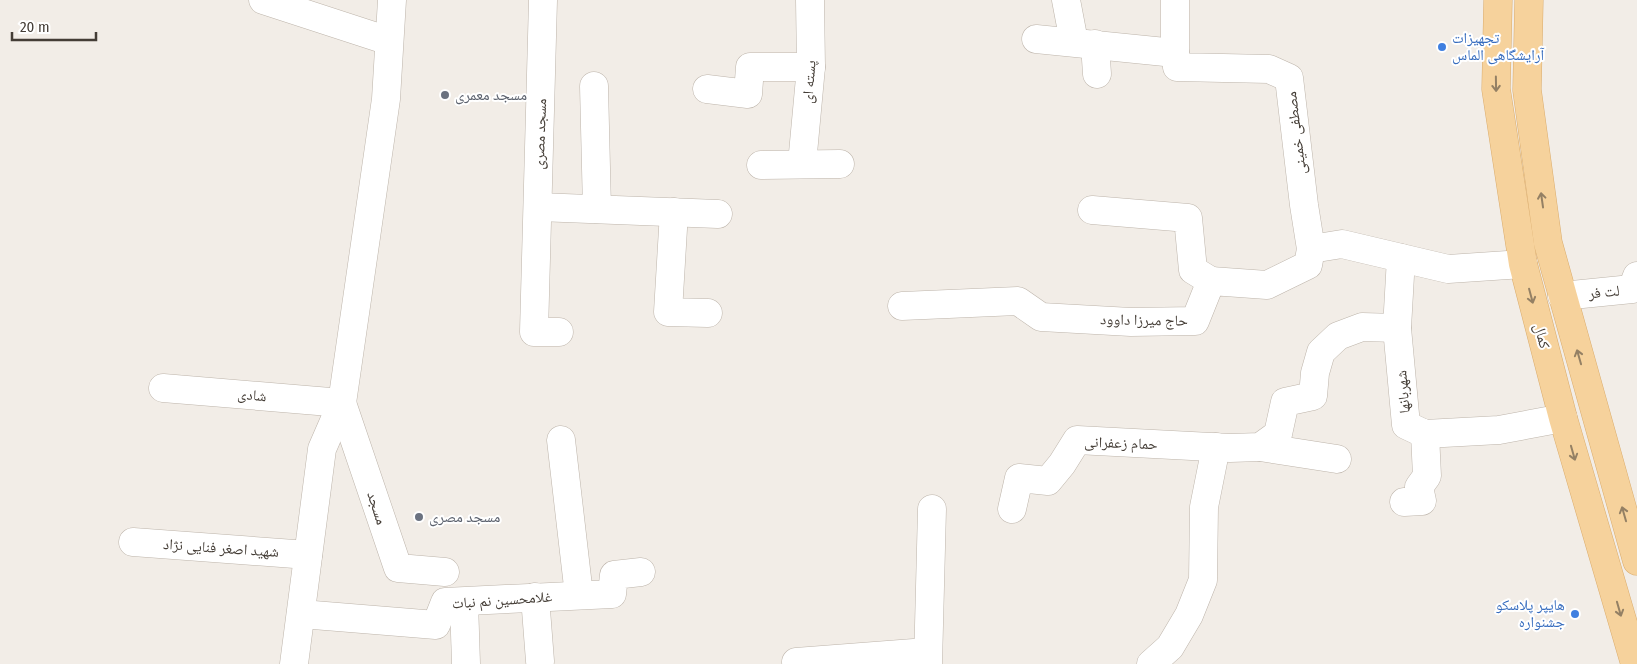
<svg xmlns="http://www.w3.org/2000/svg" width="1637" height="664" font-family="'Fira Sans Condensed','Noto Naskh Arabic',sans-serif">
	<rect width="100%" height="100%" fill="#f2ede7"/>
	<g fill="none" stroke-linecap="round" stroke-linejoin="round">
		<!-- minor casing -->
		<g stroke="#bdb4aa" stroke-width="29">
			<g id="minor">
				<path d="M 263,0 L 389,41"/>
				<path d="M 543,0 L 534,332 L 559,332"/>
				<path d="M 1066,0 L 1074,42"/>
				<path d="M 1175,0 L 1175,53 L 1177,67 L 1269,69 L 1289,78 L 1304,205 L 1311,249"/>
				<path d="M 1036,39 L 1175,53"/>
				<path d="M 1095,44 L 1097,74"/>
				<path d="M 594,86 L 597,209"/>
				<path d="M 707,89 L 748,94 L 750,67 L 811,67"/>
				<path d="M 802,164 L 811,67 L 810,0"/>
				<path d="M 761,165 L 840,164"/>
				<path d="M 538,207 L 718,214"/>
				<path d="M 1092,210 L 1188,218 L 1193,270 L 1211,281"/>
				<path d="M 674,212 L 668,312 L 708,313"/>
				<path d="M 1401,258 L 1397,328 L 1406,425 L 1425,434 L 1499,430 L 1563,418"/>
				<path d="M 1562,296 L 1632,289 L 1637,276"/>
				<path d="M 902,306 L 1018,301 L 1041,317 L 1131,322 L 1195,321 L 1211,281 L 1267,285 L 1308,265 L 1311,249 L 1342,244 L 1448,269 L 1523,264"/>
				<path d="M 163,388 L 342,403"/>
				<path d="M 342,403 L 398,568 L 445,572"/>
				<path d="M 561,440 L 579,595"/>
				<path d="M 1260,447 L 1337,459"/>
				<path d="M 1404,502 L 1422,501 L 1419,487 L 1427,476 L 1425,434"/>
				<path d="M 1012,509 L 1019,478 L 1048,481 L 1062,464 L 1077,440 L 1230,448 L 1260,447 L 1278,434 L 1285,402 L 1313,396 L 1315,373 L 1321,352 L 1338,336 L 1362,327 L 1397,328"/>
				<path d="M 133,542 L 308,555"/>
				<path d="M 535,597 L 540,661"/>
				<path d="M 464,602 L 466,664"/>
				<path d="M 301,614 L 436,625 L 445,602 L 612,594 L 614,575 L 641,572"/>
				<path d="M 796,662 L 927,652"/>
				<path d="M 294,664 L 322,449 L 342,403 L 386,99 L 392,0"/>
				<path d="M 928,664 L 932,509"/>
				<path d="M 1151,664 L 1170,647 L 1189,615 L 1203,580 L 1204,507 L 1216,447"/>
			</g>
		</g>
		<!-- major casing -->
		<g stroke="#daac6d" stroke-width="29">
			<g id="major">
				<path d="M 1498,0 L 1496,89 L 1523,264 L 1563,418 L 1635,664"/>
				<path d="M 1529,0 L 1527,90 L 1548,243 L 1637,561"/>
			</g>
		</g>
		<!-- minor -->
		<use href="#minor" stroke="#fff" stroke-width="28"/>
		<!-- major -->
		<use href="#major" stroke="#f6d29c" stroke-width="28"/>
	</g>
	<!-- one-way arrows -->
	<defs><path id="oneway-shaft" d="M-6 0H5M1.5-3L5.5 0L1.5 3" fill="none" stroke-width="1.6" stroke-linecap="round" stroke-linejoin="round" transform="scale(1.25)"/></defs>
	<g stroke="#948064">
		<use href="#oneway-shaft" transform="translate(1496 84) rotate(89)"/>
		<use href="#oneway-shaft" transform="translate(1542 200) rotate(-98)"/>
		<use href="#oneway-shaft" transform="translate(1531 296) rotate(75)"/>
		<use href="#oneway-shaft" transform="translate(1579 357) rotate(-106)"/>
		<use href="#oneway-shaft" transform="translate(1573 453) rotate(74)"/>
		<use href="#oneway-shaft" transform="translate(1624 514) rotate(-106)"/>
		<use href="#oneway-shaft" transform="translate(1619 609) rotate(74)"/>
	</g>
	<!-- markers -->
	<g fill="#3f7fe0" stroke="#fff" stroke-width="2">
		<circle cx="1442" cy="47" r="5"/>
		<circle cx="1575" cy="614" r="5"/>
	</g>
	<g fill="#6b7280" stroke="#fff" stroke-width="2">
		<circle cx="445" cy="95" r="5"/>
		<circle cx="419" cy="517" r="5"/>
	</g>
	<g text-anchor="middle" stroke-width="4" stroke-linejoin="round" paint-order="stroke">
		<!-- shop labels -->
		<g font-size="15" fill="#366cbe" stroke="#fff" text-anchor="start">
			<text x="1452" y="43">تجهیزات<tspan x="1452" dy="17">آرایشگاهی الماس</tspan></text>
			<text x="1565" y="610" text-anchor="end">هایپر پلاسکو<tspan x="1565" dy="17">جشنواره</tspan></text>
		</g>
		<!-- street labels -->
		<g font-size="15" fill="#443d36" stroke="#fff">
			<text transform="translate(809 82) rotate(-86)" y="5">پسته ای</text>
			<text transform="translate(1296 133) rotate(-97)" y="5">مصطفی خمینی</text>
			<text transform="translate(540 134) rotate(-88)" y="5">مسجد مصری</text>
			<text transform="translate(1604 292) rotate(-6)" y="5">لت فر</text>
			<text transform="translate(1144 320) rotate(1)" y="5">حاج میرزا داوود</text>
			<text transform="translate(1542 336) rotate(75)" y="5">کمال</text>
			<text transform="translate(1403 392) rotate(-95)" y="5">شهربانها</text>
			<text transform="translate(252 395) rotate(5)" y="5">شادی</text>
			<text transform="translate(1121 443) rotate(2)" y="5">حمام زعفرانی</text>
			<text transform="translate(377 508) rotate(72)" y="5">مسجد</text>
			<text transform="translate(221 548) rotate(4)" y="5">شهید اصغر فنایی نژاد</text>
			<text transform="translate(502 600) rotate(-4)" y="5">غلامحسین نم نبات</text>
		</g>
		<!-- worship labels -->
		<g font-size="15" fill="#5b616d" stroke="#fff" text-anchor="start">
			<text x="455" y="100">مسجد معمری</text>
			<text x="429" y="522">مسجد مصری</text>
		</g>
	</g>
	<!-- scale -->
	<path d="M12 32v8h84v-8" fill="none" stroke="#443d36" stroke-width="2.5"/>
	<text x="20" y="32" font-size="15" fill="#443d36" stroke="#ffffff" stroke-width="4" paint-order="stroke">20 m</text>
</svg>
